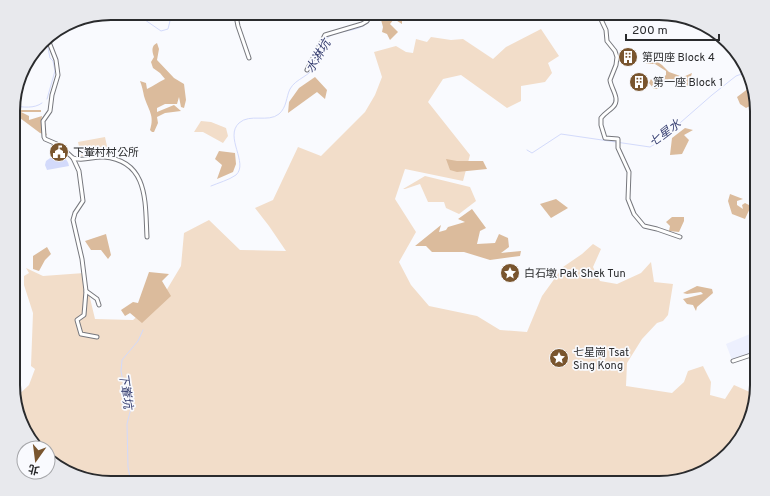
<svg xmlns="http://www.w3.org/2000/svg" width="770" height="496" font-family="Overpass,'Noto Sans TC',sans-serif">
	<rect width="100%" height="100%" fill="#f9fafe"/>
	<!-- built -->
	<path fill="#edf0fe" d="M 750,334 L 756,352 L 732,360 L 726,344 Z"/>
	<!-- green -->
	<g fill="#f2ddc9">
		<path d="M 541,29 L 559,56 L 548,63 L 552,73 L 545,82 L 521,86 L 521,101 L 507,108 L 461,75 L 443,79 L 428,102 L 470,155 L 463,181 L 405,169 L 395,199 L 416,232 L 399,262 L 411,285 L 429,306 L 477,316 L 500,330 L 527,332 L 542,296 L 563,267 L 582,254 L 593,244 L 601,249 L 593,267 L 600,281 L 617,284 L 641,273 L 651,262 L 654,282 L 673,284 L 668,315 L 663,321 L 657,323 L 642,339 L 627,363 L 626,386 L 672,393 L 684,382 L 688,371 L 703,366 L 711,382 L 710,395 L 725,399 L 734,385 L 752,393 L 753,401 L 740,440 L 708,470 L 665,483 L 111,483 L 56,466 L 48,457 L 48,448 L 39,448 L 26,434 L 14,399 L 29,385 L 35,369 L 31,366 L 33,313 L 24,285 L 24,276 L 29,273 L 26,268 L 43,276 L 84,273 L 95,319 L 133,320 L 166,291 L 181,266 L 184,233 L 209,220 L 240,250 L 286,251 L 269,226 L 255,208 L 273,200 L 298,147 L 321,156 L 365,112 L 375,95 L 382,77 L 374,52 L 396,46 L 406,52 L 413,53 L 416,39 L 427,42 L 431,37 L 451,40 L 463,39 L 493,59 L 506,47 Z"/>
		<path d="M 201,121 L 211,122 L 226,128 L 228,136 L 223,143 L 203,132 L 194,132 Z"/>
		<path d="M 105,137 L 108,151 L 81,156 L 78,142 Z"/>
		<path d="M 425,176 L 470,187 L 476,201 L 459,214 L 446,208 L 444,202 L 428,202 L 420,184 L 405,189 L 403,189 Z"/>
	</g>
	<!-- forest -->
	<g fill="#dbbb9c">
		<path d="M 384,13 L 402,13 L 402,24 L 394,19 L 390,24 L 398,32 L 390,40 L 387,34 L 382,32 L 383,27 L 380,16 Z"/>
		<path d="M 479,13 L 491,13 L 505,18 L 508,13 C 517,13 522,16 532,15 L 535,18 L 534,20 L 530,17 L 522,21 L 518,21 L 518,18 L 512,20 L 508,17 L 504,19 L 487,15 L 485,16 Z"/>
		<path d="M 157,43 L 159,49 L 157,60 L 174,78 L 184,84 L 186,100 L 184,108 L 181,107 L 179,97 L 177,104 L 165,104 L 157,108 L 157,112 L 174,105 L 181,111 L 165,113 L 157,117 L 158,123 L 154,132 L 152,132 L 150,130 C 155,115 148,110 144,96 C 143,91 142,86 140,81 L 146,83 L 147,89 C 154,86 158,82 165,79 L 160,73 L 153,68 L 151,62 L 154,57 C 152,51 151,46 157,43 Z"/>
		<path d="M 652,58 L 662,65 L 669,72 L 683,77 L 692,73 L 688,86 L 680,80 L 669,79 L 657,89 L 654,89 L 649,83 L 651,79 L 655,85 L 666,75 L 666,71 L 655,64 L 647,64 L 643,61 Z"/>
		<path d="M 315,77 L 327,90 L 325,99 L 317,92 L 288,113 L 289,102 L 299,88 Z"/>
		<path d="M 745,78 L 749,80 L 753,92 L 752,93 L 756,103 L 746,108 L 740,104 L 737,97 L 749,88 Z"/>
		<path d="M 14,110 L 41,110 L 41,112 L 21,112 L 29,116 L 29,120 L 42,116 L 41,123 L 47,135 L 40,133 L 16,115 L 14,114 Z"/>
		<path d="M 685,128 L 693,130 L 684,135 L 689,140 L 682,154 L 670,155 L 672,138 Z"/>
		<path d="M 219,151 L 235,153 L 236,164 L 233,172 L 217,179 L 222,165 L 215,159 Z"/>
		<path d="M 446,159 L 457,161 L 483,161 L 487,169 L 457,172 L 450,170 Z"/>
		<path d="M 730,194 L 743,199 L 737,201 L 737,205 L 743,209 L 742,205 L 745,203 L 751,206 L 745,219 L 732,214 L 728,201 Z"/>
		<path d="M 556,199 L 568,208 L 551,218 L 540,204 Z"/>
		<path d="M 472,209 L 486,228 L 480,231 L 477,244 L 495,243 L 499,234 L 508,238 L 509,247 L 501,253 L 521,251 L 520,256 L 490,260 L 464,252 L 432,252 L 426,246 L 415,246 L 441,225 L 439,232 L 446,230 L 448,227 L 465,222 L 458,219 Z"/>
		<path d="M 672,217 L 684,217 L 684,221 L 679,232 L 669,231 L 670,226 L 666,222 Z"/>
		<path d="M 106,234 L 111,255 L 108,259 L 101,250 L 91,250 L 85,241 Z"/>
		<path d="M 47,247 L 51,254 L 45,260 L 39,271 L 33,269 L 33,256 Z"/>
		<path d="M 149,272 L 169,274 L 162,281 L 171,296 L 142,323 L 130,313 L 125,316 L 121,310 L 133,302 L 138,303 Z"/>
		<path d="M 697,286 L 712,289 L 713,293 L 697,307 L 696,311 L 693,305 L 687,304 L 683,299 L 703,294 L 701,292 L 687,294 L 683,293 Z"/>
	</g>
	<!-- water -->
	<path fill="#d3dafb" d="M 53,156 C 61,156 68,158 69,166 L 47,170 L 45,165 L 46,161 Z"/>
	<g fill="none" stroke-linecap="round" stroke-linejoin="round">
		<!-- stream -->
		<g stroke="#d3dafb" stroke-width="1">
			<path d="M 135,13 L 161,31 L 168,29 L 172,13"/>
			<path d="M 509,20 L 511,17 L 512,13"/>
			<path d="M 63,27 L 66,28 L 78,21 L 97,16"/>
			<path d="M 44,40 L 47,43 L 50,58 L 53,61 L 55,71 L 47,99"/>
			<path d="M 14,106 C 23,107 34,109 42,103"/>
			<path d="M 527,150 L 532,153 L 561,134 L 650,147 L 657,143 L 712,95 L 736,76 L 747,72"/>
			<path d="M 211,186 C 218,183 229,180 236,175 C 249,163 224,137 239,123 C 250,113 268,123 279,114 C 287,107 286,97 290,89 C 296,78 310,77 316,64 C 320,57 320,45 326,39 C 335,30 353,32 363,26 C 369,23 372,18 376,13"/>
			<path d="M 131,483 L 128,467 L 127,424 L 131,408 L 126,397 L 121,371 L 122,360 L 138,341 L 143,330"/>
		</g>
		<!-- street casing -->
		<g stroke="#76777d" stroke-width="5">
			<g id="street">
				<path d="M 235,13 L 237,21 L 238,26 L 249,58"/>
				<path d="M 598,13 L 606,30 L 607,41 L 615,51 L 617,57 L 616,65 L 610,80 C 611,89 621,99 613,107 C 609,111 605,113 601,118 L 601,125 L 605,138 L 618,139 L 618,148 L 629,172 L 628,199 L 634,214 L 644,226 L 657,229 L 680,237"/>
				<path d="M 684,21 L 719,35"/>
				<path d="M 47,37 L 56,60 L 58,75 L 52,95 L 50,111 L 43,121 L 44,137 L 45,139 L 59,145 L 73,158 L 79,171 L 83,201 L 75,213 L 73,220 L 82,259 L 86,291 L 97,299 L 99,305"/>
				<path d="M 307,70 L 325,35 L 362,24 L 367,21 L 372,13"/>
				<path d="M 73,158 C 83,162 94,156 104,157 C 149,161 145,203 147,237"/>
				<path d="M 86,291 L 84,315 L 77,320 L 81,334 L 97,337"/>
				<path d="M 733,361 L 757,353"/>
			</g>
		</g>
		<!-- street -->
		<use href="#street" stroke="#fff" stroke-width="3"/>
	</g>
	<!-- icons -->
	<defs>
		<g id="building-disc" transform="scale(1)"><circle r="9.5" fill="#79552e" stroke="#f9fafe"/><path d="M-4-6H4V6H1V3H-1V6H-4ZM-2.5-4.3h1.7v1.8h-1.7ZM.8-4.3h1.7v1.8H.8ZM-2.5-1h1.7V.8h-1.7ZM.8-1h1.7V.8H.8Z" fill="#fff"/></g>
		<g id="civic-disc" transform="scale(1)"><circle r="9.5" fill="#79552e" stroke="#f9fafe"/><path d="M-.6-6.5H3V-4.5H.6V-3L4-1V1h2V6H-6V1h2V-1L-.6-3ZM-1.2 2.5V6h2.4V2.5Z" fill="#fff"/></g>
		<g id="sight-disc" transform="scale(1)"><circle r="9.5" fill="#79552e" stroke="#f9fafe"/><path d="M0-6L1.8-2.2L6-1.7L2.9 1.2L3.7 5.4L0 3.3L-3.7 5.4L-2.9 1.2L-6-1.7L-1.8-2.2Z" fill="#fff"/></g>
	</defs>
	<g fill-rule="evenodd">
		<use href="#building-disc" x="628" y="57"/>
		<use href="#building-disc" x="639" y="82"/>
		<use href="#civic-disc" x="59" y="152"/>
		<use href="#sight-disc" x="510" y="273"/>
		<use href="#sight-disc" x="559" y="358"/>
	</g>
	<g text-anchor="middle" stroke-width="3.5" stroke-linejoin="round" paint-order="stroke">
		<!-- poi labels -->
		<g font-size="11" fill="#2a2b2d" stroke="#f9fafe" text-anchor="start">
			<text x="642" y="61">第四座 Block 4</text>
			<text x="653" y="86">第一座 Block 1</text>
			<text x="73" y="156">下輋村村公所</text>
			<text x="524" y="277">白石墩 Pak Shek Tun</text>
			<text x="573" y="356">七星崗 Tsat<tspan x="573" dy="13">Sing Kong</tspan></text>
		</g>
		<!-- water labels -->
		<g font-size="12" font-style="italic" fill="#373f71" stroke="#f9fafe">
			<text transform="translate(318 56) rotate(-59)" y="4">水淋坑</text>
			<text transform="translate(665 133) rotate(-37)" y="4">七星水</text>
			<text transform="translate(126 391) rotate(82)" y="4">下輋坑</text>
		</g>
	</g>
	<!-- crop -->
	<path d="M0 0H770V496H0ZM111 20H659A91 91 0 0 1 750 111V385A91 91 0 0 1 659 476H111A91 91 0 0 1 20 385V111A91 91 0 0 1 111 20Z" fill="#e8e9ed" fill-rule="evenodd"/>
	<path fill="none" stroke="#2a2b2d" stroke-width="2" d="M111 20H659A91 91 0 0 1 750 111V385A91 91 0 0 1 659 476H111A91 91 0 0 1 20 385V111A91 91 0 0 1 111 20Z"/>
	<!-- north arrow -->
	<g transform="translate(36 460) rotate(194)"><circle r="19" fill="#f9fafe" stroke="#a6a7aa"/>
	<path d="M0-3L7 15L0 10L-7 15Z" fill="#79552e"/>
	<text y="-6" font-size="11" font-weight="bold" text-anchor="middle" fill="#2a2b2d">北</text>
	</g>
	<!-- scale -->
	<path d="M626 34v6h93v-6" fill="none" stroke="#2a2b2d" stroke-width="2"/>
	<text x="632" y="34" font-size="12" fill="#2a2b2d" stroke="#f9fafe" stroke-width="3" paint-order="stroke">200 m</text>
</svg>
